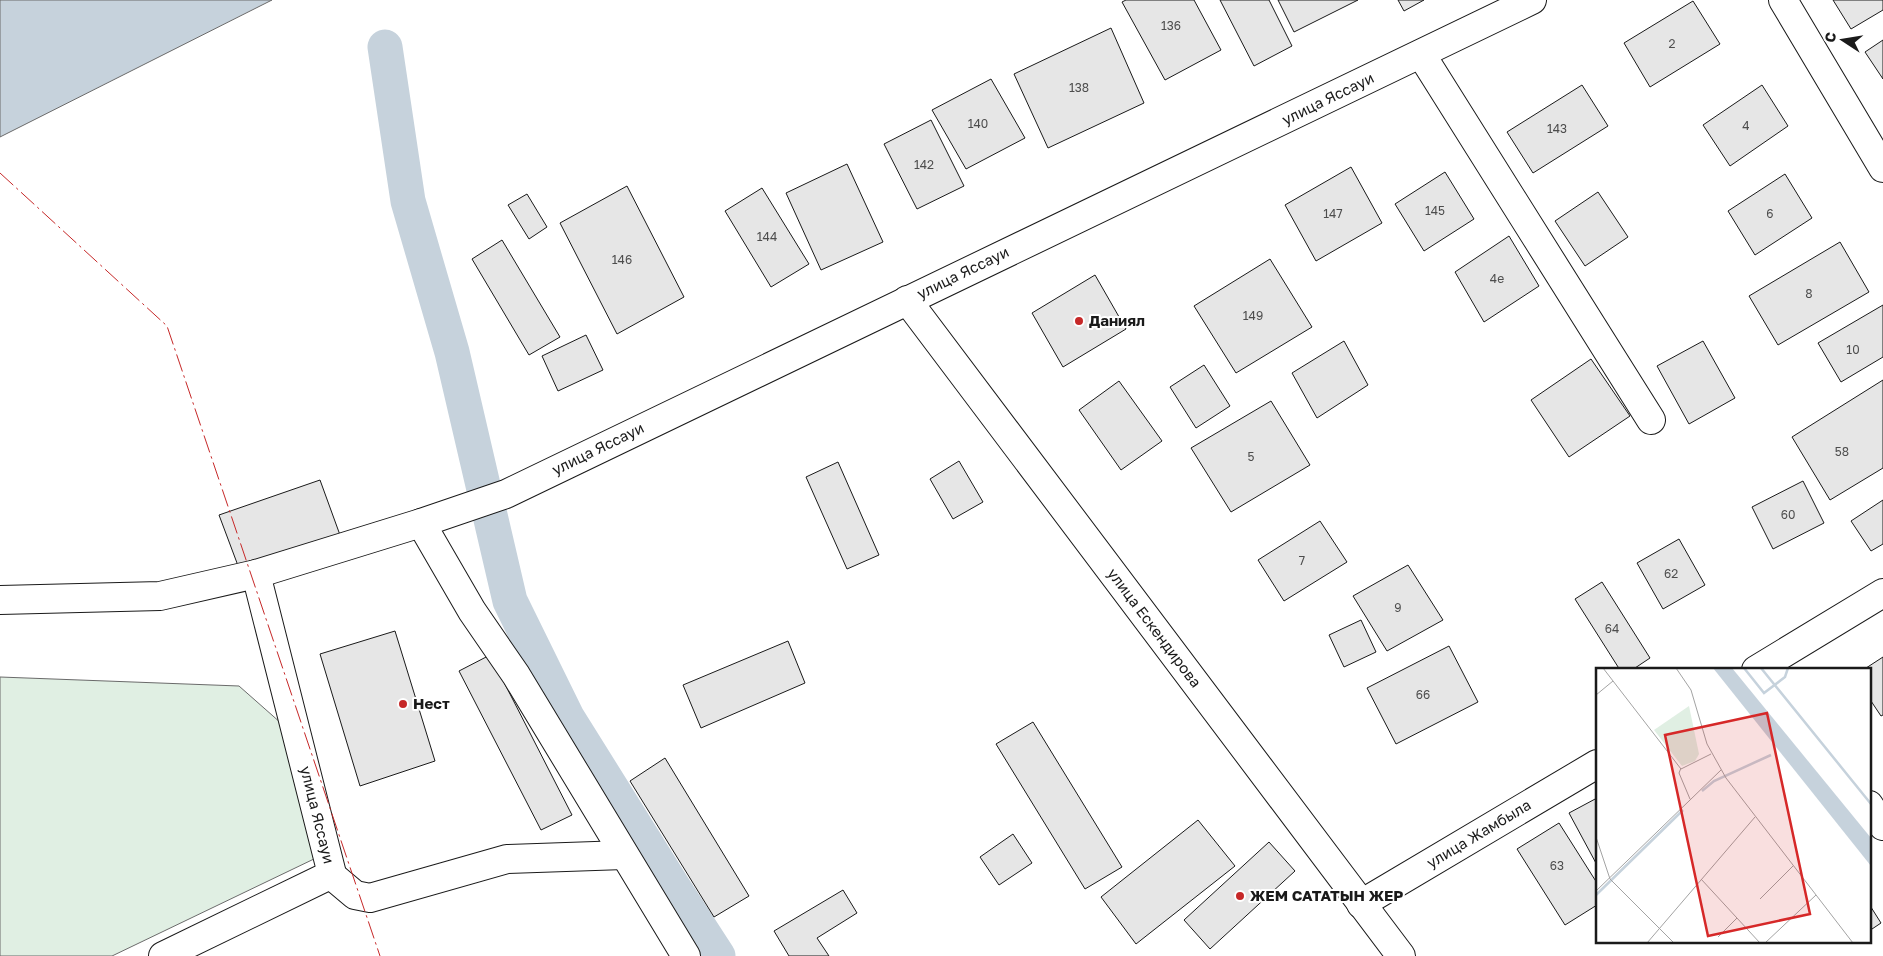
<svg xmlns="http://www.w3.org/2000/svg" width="1883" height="956" font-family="'Golos Text',sans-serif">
	<rect width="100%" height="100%" fill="#fff"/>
	<!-- green -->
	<path fill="#e0efe3" stroke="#6a6a6a" d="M 0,677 L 239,686 L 290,731 L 316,858 L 112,956 L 0,956 Z"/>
	<!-- water -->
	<path fill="#c6d2dc" stroke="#6a6a6a" d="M 0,0 L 272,0 L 0,137 Z"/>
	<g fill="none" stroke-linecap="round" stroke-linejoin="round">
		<!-- canal -->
		<path stroke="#c6d2dc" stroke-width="35" d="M 385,47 L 408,201 L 452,352 L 510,601 L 567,717 L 672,885 L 718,956"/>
	</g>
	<!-- building -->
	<g fill="#e6e6e6" stroke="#1a1a1a">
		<path d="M 1126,0 L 1194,0 L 1221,50 L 1165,80 L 1122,2 Z"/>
		<path d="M 1220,0 L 1269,0 L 1292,46 L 1254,66 Z"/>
		<path d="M 1278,0 L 1358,0 L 1294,32 Z"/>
		<path d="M 1398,0 L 1424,0 L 1404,11 Z"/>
		<path d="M 1833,0 L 1883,0 L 1883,10 L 1851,29 Z"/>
		<path d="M 1693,1 L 1720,44 L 1650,87 L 1624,43 Z"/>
		<path d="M 1111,28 L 1144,103 L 1048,148 L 1014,74 Z"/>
		<path d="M 1883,40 L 1883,79 L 1865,52 Z"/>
		<path d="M 991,79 L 1025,138 L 966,169 L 932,110 Z"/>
		<path d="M 1582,85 L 1608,126 L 1533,173 L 1507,132 Z"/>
		<path d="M 1762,85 L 1788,126 L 1730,166 L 1703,125 Z"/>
		<path d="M 931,120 L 964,186 L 917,209 L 884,144 Z"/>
		<path d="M 847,164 L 883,242 L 821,270 L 786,193 Z"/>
		<path d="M 1351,167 L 1382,223 L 1316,261 L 1285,205 Z"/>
		<path d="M 1445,172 L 1474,219 L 1424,251 L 1395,204 Z"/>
		<path d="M 1785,174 L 1812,218 L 1755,255 L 1728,211 Z"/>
		<path d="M 627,186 L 684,297 L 617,334 L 560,223 Z"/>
		<path d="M 762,188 L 809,264 L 771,287 L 725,211 Z"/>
		<path d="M 1598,192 L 1628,237 L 1585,266 L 1555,221 Z"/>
		<path d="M 527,194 L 547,227 L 529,239 L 508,205 Z"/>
		<path d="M 1509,236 L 1539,286 L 1484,322 L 1455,272 Z"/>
		<path d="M 502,240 L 560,337 L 529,355 L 472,259 Z"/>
		<path d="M 1840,242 L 1869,292 L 1778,345 L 1749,296 Z"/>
		<path d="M 1270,259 L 1312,327 L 1236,373 L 1194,306 Z"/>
		<path d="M 1095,275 L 1126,329 L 1063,367 L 1032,313 Z"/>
		<path d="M 1883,305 L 1883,357 L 1841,382 L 1818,343 Z"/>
		<path d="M 586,335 L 603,370 L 558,391 L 542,356 Z"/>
		<path d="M 1344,341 L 1368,385 L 1317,418 L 1292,373 Z"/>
		<path d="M 1703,341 L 1735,398 L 1689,424 L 1657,366 Z"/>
		<path d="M 1591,359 L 1630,416 L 1569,457 L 1531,400 Z"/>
		<path d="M 1204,365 L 1230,406 L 1196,428 L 1170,387 Z"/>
		<path d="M 1883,380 L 1883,468 L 1830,500 L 1792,437 Z"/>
		<path d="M 1119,381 L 1162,441 L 1121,470 L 1079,410 Z"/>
		<path d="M 1271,401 L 1310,465 L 1231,512 L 1191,448 Z"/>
		<path d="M 959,461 L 983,502 L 953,519 L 930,479 Z"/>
		<path d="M 838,462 L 879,555 L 847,569 L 806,477 Z"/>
		<path d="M 320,480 L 340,535 L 240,571 L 219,515 Z"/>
		<path d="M 1803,481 L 1824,523 L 1773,549 L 1752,507 Z"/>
		<path d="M 1883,500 L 1883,544 L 1871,551 L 1851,521 Z"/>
		<path d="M 1320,521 L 1347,562 L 1284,601 L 1258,560 Z"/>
		<path d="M 1679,539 L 1705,585 L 1663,609 L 1637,563 Z"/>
		<path d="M 1408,565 L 1443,620 L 1387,651 L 1353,596 Z"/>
		<path d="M 1602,582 L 1650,658 L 1632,670 L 1620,670 L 1575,599 Z"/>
		<path d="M 1361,620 L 1376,652 L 1344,667 L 1329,635 Z"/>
		<path d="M 395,631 L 435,761 L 360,786 L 320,654 Z"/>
		<path d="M 788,641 L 805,683 L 701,728 L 683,685 Z"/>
		<path d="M 1449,646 L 1478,702 L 1396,744 L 1367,688 Z"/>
		<path d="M 490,655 L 572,815 L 541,830 L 459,671 Z"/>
		<path d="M 1883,657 L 1883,715 L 1881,716 L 1869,698 L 1869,670 L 1863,670 Z"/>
		<path d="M 1033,722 L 1122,867 L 1085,889 L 996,744 Z"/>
		<path d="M 665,758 L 749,896 L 714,917 L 630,781 Z"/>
		<path d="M 1597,798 L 1597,865 L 1569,813 Z"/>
		<path d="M 1198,820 L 1235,866 L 1136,944 L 1101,897 Z"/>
		<path d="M 1559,823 L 1597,883 L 1597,905 L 1565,925 L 1517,849 Z"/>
		<path d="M 1013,834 L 1032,863 L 999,885 L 980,857 Z"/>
		<path d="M 1269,842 L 1295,871 L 1210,949 L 1184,920 Z"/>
		<path d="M 843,890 L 857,913 L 817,938 L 829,956 L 789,956 L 774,931 Z"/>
		<path d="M 1869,904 L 1881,923 L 1869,931 Z"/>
	</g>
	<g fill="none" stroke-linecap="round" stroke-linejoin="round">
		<!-- minor casing -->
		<g stroke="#1a1a1a" stroke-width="30">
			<g id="minor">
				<path d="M 1783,0 L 1883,168"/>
				<path d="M 1421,54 L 1651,420"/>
				<path d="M 421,523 L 472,611 L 516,675 L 686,956"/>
				<path d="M 1756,670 L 1883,593"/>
				<path d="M 1869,805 L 1883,826"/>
				<path d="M 330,874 L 355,895 L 370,898 L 507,859 L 624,855"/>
				<path d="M 1361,904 L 1597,764"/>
				<path d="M 163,956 L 332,874 L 256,574"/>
			</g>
		</g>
		<!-- tertiary casing -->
		<g stroke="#1a1a1a" stroke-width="30">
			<path id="tertiary" d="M 907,300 L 1401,956"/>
		</g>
		<!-- secondary casing -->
		<g stroke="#1a1a1a" stroke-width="30">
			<path id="secondary" d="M 0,600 L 160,596 L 256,574 L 421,523 L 506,494 L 1532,0"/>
		</g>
		<!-- minor -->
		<use href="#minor" stroke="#fff" stroke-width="28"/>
		<!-- tertiary -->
		<use href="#tertiary" stroke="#fff" stroke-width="28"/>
		<!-- secondary -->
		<use href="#secondary" stroke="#fff" stroke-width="28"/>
		<!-- power -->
		<path stroke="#c62828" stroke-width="1" stroke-dasharray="18 4 2.5 4" stroke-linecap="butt" d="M 0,173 L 167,326 L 380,956"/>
	</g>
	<!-- markers -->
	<g fill="#c62828" stroke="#fff" stroke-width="2">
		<circle cx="1079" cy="321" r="5"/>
		<circle cx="403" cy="704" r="5"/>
		<circle cx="1240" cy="896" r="5"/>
	</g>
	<g text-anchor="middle" stroke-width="4" stroke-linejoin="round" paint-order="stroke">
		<!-- number labels -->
		<g font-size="12" fill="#4d4d4d">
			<text x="1171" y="30">136</text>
			<text x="1672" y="48">2</text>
			<text x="1079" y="92">138</text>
			<text x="978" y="128">140</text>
			<text x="1746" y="130">4</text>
			<text x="1557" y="133">143</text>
			<text x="924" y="169">142</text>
			<text x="1435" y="215">145</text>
			<text x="1333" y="218">147</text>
			<text x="1770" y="218">6</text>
			<text x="767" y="241">144</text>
			<text x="622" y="264">146</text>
			<text x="1497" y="283">4е</text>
			<text x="1809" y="298">8</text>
			<text x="1253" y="320">149</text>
			<text x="1853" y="354">10</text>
			<text x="1842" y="456">58</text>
			<text x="1251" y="461">5</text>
			<text x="1788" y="519">60</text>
			<text x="1302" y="565">7</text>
			<text x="1671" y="578">62</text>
			<text x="1398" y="612">9</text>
			<text x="1612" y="633">64</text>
			<text x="1423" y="699">66</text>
			<text x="1557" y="870">63</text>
		</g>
		<!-- street labels -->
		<g font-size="15" fill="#1a1a1a" stroke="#fff">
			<text transform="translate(1328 99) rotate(-26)" y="5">улица Яссауи</text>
			<text transform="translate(963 273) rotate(-26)" y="5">улица Яссауи</text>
			<text transform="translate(598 449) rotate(-26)" y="5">улица Яссауи</text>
			<text transform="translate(1154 628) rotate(53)" y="5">улица Ескендирова</text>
			<text transform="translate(317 815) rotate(76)" y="5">улица Яссауи</text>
			<text transform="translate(1479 834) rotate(-31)" y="5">улица Жамбыла</text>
		</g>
		<!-- poi labels -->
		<g font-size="15" font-weight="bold" fill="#1a1a1a" stroke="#fff" text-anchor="start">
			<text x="1089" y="326">Даниял</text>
			<text x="413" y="709">Нест</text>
			<text x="1250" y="901">ЖЕМ САТАТЫН ЖЕР</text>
		</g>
	</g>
	<!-- overview -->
	<g transform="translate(1596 668)">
		<rect width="275" height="275" fill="#fff"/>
		<path d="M 93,38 L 103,86 L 99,93 L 86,98 L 58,62 Z" fill="#e0efe3"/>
		<path d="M 117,0 L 136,0 L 275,170 L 275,198 Z" fill="#c6d2dc"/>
		<path fill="none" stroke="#c6d2dc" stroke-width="2.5" d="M 148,0 L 168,25 L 189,9 L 192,0M 165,0 L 275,136M 106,123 L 118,113 L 175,87M 0,227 L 87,142"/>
		<path fill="none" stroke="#a3a3a3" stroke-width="1" d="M 7,0 L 85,101 L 115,86M 80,0 L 95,22 L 111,76 L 130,110 L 257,275M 0,27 L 17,13M 85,100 L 83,105 L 94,131M 0,169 L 14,211 L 78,275M 105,211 L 164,275M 0,223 L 125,102M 164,231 L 197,198M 122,269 L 141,250M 51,275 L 159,149M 169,275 L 220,227"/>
		<path fill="#d62828" fill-opacity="0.15" stroke="#d62828" stroke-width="2.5" d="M 171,45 L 214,246 L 112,268 L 69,67 Z"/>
		<rect width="275" height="275" fill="none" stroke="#1a1a1a" stroke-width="2.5"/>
	</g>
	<!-- north arrow -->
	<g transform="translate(1843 40) rotate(282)" stroke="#ffffff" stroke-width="4" paint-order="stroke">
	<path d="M0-4L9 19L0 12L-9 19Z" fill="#1a1a1a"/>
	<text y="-8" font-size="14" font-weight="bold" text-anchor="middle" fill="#1a1a1a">С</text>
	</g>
</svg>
